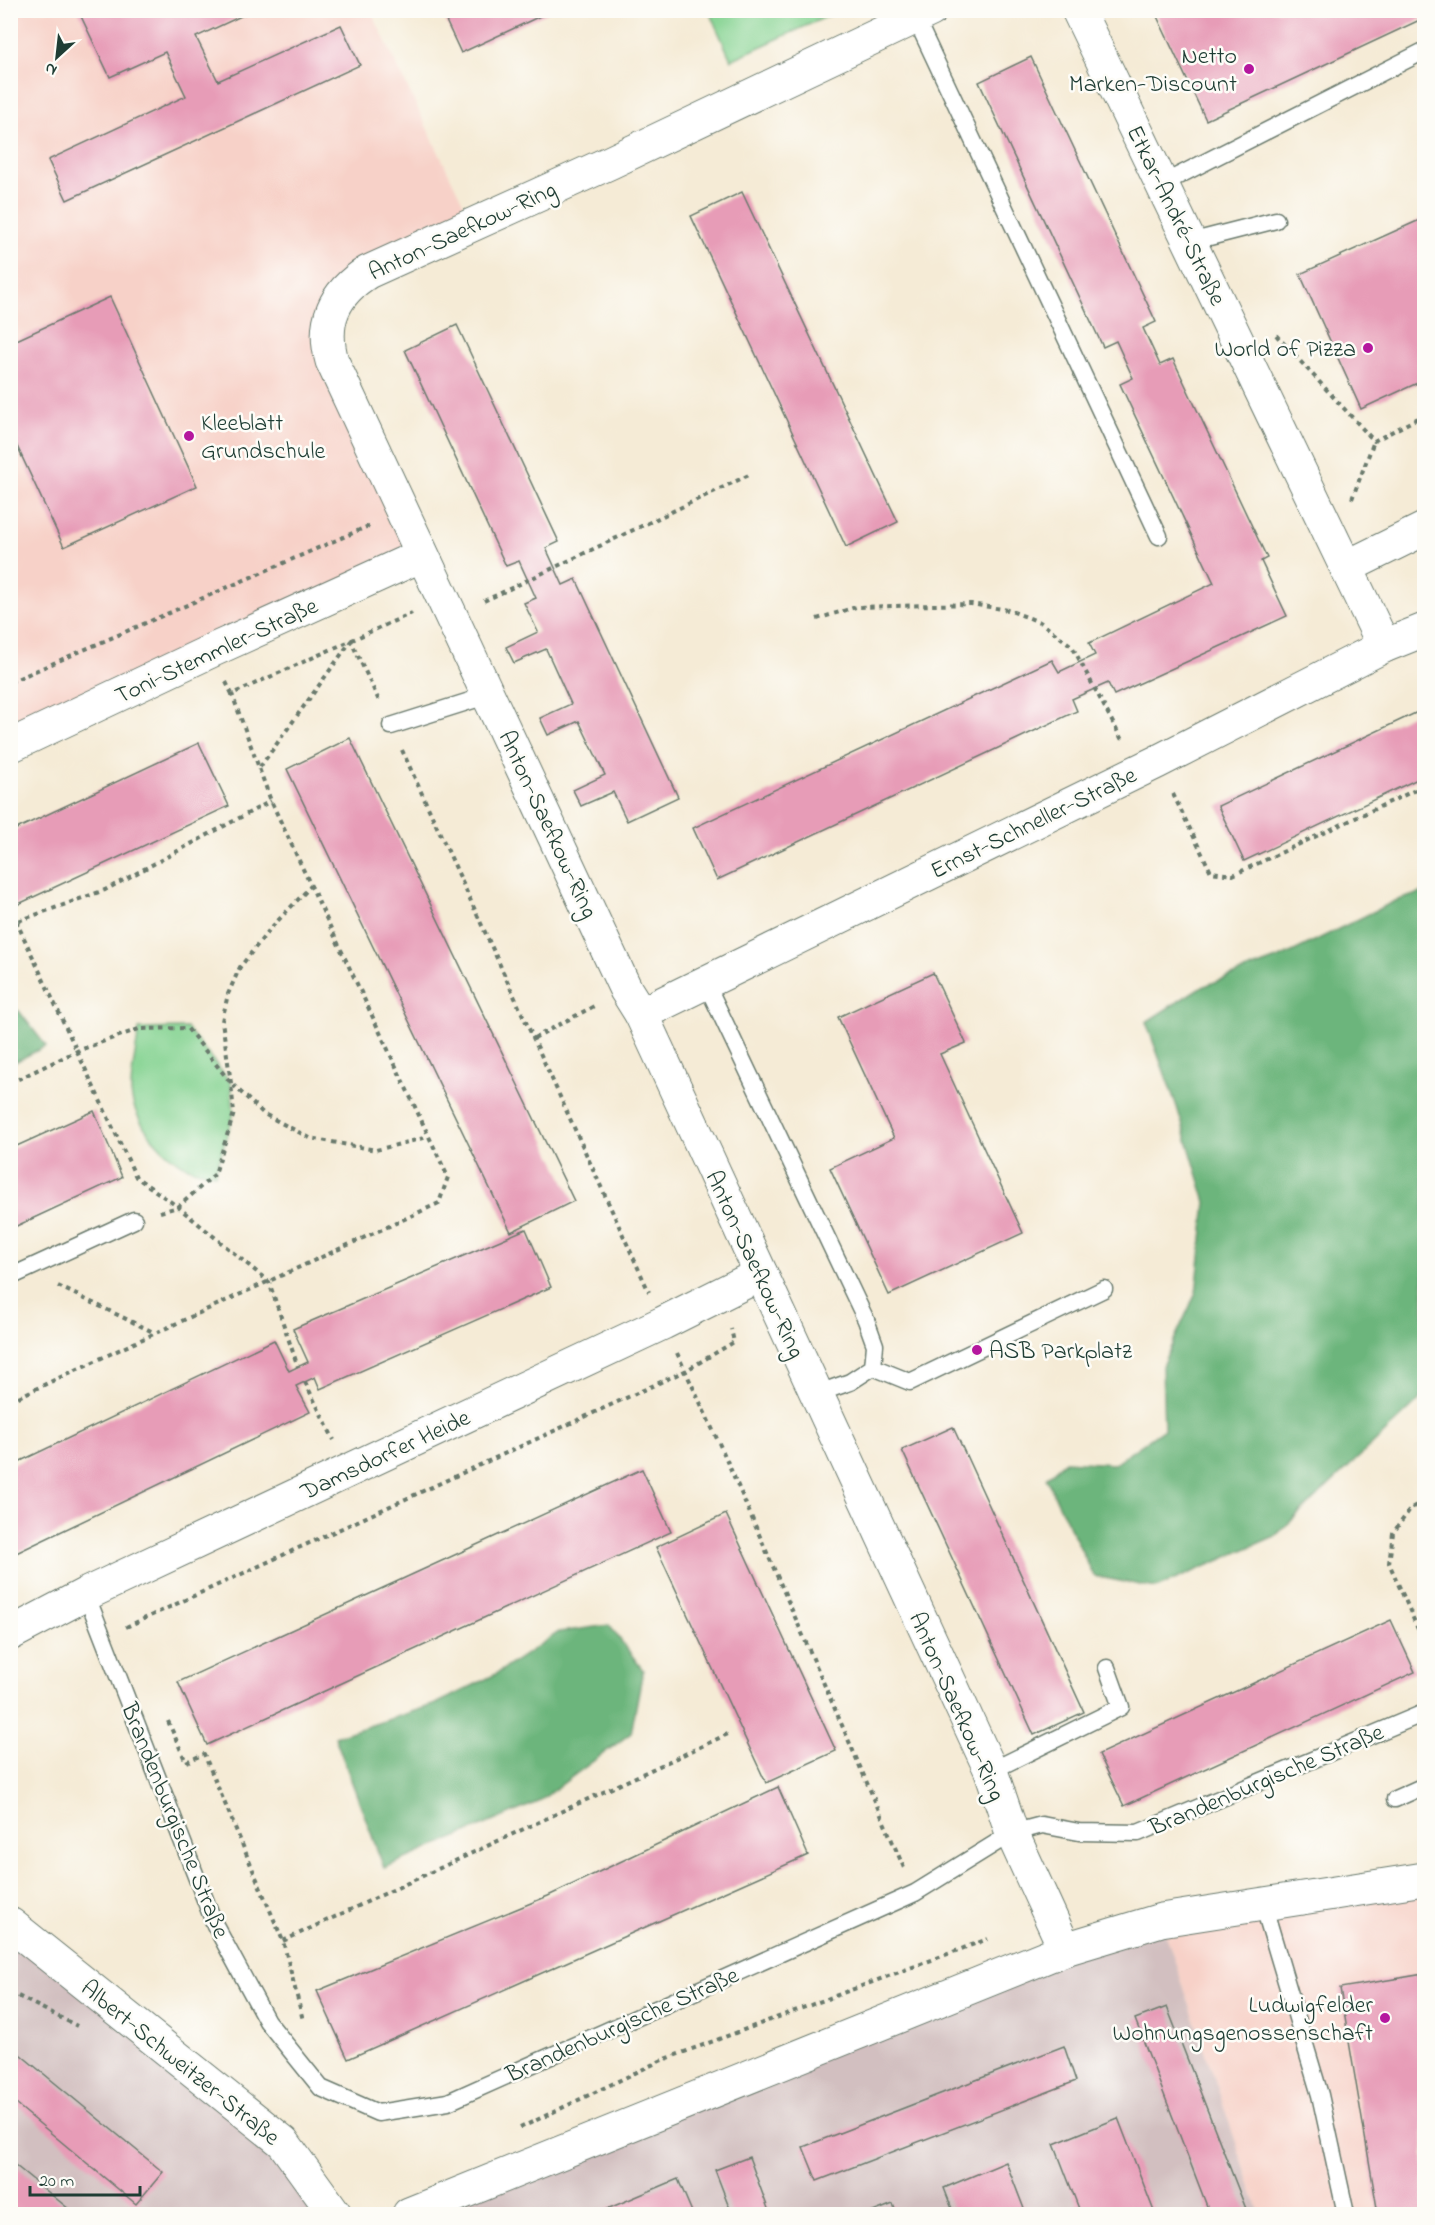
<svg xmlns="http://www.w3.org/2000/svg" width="1435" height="2225" font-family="'Indie Flower',sans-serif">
	<rect width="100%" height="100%" fill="#fdfcf7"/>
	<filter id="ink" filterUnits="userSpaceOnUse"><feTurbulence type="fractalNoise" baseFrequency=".0167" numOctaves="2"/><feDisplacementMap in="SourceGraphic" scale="12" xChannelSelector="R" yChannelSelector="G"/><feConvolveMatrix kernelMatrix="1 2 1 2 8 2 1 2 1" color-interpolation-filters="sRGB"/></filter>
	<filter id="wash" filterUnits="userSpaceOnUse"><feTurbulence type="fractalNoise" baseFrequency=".008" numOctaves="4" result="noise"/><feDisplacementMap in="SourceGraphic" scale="24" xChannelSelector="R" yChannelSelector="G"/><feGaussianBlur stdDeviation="1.35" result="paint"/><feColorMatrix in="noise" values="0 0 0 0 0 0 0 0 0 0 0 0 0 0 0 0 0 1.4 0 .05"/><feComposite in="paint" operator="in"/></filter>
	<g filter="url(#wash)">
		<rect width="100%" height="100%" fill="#f5ebd6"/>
		<!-- built -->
		<g fill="#f7d1c8">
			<path d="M 11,11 L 371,11 L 473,224 L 368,272 L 329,325 L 422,555 L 11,746 Z"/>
			<path d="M 1424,1878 L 1424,2214 L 1260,2214 L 1161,1920 Z"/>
		</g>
		<!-- industrial -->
		<g fill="#d2bfc0">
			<path d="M 1161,1920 L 1260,2214 L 409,2214 Z"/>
			<path d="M 10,1924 L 283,2142 L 335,2214 L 11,2214 Z"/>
		</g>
		<!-- green -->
		<g fill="#85d392" stroke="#528863" stroke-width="1.5">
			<path d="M 709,11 L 839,11 L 731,60 Z"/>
			<path d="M 187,1028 L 231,1083 L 234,1113 L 215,1174 C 208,1173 200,1171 193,1169 C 164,1158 135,1124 131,1093 C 130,1077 137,1046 139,1029 Z"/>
		</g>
		<!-- forest -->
		<g fill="#6cb57c" stroke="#467958" stroke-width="1.5">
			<path d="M 1424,892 L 1424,1396 L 1275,1536 L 1156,1588 L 1094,1576 L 1046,1478 L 1065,1461 L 1114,1464 L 1164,1429 L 1162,1366 L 1196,1293 L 1206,1202 L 1177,1107 L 1146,1022 L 1199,988 L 1282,957 L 1395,901 Z"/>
			<path d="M 11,1007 L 19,1011 L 46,1046 L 11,1064 Z"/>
			<path d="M 609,1625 L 643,1670 L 631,1733 L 538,1802 L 384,1868 L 335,1737 L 436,1704 L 496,1674 L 559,1632 Z"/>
		</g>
		<g id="blocks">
			<!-- building -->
			<g fill="#e79cb7">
				<path d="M 78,10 L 254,10 L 196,37 L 218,81 L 341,25 L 360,65 L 67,200 L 48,160 L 186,96 L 165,52 L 110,77 Z"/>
				<path d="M 441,10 L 553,10 L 461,53 Z"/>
				<path d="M 1154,10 L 1424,10 L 1424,18 L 1206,120 Z"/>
				<path d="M 1031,57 L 1156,322 L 1143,328 L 1160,365 L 1173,359 L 1267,558 L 1261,561 L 1287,616 L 1114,695 L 1108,683 L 1072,699 L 1077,711 L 717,880 L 693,828 L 1052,660 L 1059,672 L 1095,655 L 1089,643 L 1214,583 L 1120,384 L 1133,378 L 1116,341 L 1103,347 L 979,82 Z"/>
				<path d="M 742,192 L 898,522 L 846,547 L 691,216 Z"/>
				<path d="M 1424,218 L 1424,380 L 1361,409 L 1300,274 Z"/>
				<path d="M 110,297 L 197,486 L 64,547 L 10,431 L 10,343 Z"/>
				<path d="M 457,325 L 559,542 L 546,548 L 563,585 L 576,579 L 678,797 L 627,821 L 613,792 L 581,806 L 573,790 L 605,775 L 579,721 L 548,735 L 540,718 L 571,704 L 546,649 L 514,663 L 506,647 L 538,632 L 524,603 L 536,598 L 519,561 L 506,566 L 405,350 Z"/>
				<path d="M 1424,709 L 1424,776 L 1244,861 L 1218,806 Z"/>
				<path d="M 350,738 L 574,1201 L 511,1232 L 287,769 Z"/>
				<path d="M 199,743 L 229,806 L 10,908 L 10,832 Z"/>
				<path d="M 933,973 L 966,1043 L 940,1054 L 1023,1233 L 889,1295 L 830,1168 L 894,1138 L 838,1017 Z"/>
				<path d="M 94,1111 L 122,1177 L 10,1229 L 10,1149 Z"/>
				<path d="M 526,1229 L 551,1287 L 320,1389 L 315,1377 L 296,1386 L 310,1412 L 10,1556 L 10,1466 L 274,1340 L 289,1371 L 308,1362 L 293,1329 Z"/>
				<path d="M 953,1427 L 1084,1712 L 1034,1735 L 902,1450 Z"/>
				<path d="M 642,1469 L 671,1532 L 207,1745 L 178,1682 Z"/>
				<path d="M 726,1514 L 836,1751 L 766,1783 L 656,1547 Z"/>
				<path d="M 1391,1620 L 1415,1672 L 1124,1806 L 1099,1754 Z"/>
				<path d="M 778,1787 L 808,1855 L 348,2059 L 317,1991 L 548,1896 Z"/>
				<path d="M 1424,1974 L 1424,2214 L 1378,2214 L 1340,1988 Z"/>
				<path d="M 1167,2007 L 1248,2214 L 1210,2214 L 1135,2019 Z"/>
				<path d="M 10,2046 L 163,2172 L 136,2204 L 10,2099 Z"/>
				<path d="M 1064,2046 L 1076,2081 L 817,2181 L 803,2147 Z"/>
				<path d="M 1118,2118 L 1155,2214 L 1081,2214 L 1054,2144 Z"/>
				<path d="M 749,2157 L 770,2214 L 732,2214 L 715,2170 Z"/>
				<path d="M 10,2161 L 75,2214 L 10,2214 Z"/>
				<path d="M 1006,2162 L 1026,2214 L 954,2214 L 944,2188 Z"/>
				<path d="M 678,2179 L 692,2212 L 685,2214 L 595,2214 Z"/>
				<path d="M 893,2204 L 897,2214 L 868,2214 Z"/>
			</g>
		</g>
	</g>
	<g filter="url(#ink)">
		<use href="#blocks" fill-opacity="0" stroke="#6a7a6d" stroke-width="1.5"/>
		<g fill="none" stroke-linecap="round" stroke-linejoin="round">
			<!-- service casing -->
			<g stroke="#6a7a6d" stroke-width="19">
				<g id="service">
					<path d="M 915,17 L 1159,536"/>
					<path d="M 1162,184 L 1424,51"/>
					<path d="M 1190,242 L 1276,220"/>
					<path d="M 391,726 L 489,695"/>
					<path d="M 705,981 L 866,1320 L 875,1345 L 873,1367 L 850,1382 L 816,1394"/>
					<path d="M 10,1277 L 134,1220"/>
					<path d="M 873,1367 L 910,1382 L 1104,1289"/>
					<path d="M 86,1594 L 215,1925 L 267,2021 L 321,2088 L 378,2113 L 448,2102 L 915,1893 L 1012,1833 L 1042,1825 L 1079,1832 L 1138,1833 L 1424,1713"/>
					<path d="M 991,1771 L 1121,1707 L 1107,1668"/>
					<path d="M 1395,1799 L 1424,1786"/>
					<path d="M 1263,1904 L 1320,2095 L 1346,2214"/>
				</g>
			</g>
			<!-- minor casing -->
			<g stroke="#6a7a6d" stroke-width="35">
				<g id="minor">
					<path d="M 931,10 L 609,163 L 368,272 C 334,293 321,322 332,361 L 626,990 L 641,1014 L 991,1771 L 1012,1833 L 1065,1949"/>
					<path d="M 1078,10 L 1384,646"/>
					<path d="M 1347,567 L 1424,529"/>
					<path d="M 10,746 L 213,650 L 422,555"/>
					<path d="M 641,1014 L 1157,762 L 1384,646 L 1424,630"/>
					<path d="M 10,1634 L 86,1594 L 663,1323 L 761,1274"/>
					<path d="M 10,1924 L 283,2142 L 335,2214"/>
				</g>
			</g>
			<!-- tertiary casing -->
			<g stroke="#6a7a6d" stroke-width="35">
				<path id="tertiary" d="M 409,2214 L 1065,1949 L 1161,1920 L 1424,1879"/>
			</g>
			<!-- path -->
			<g stroke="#6a7a6d" stroke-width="4" stroke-dasharray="4.5 4.5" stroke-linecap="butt">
				<path d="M 1276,335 L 1374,441 L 1424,415"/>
				<path d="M 1352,499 L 1374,441"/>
				<path d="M 484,601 L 751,474"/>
				<path d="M 817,619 L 856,607 L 971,604 L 1008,610 L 1040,622 L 1072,646 L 1122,740"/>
				<path d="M 10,682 L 371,525"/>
				<path d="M 226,682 L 232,694 L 412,613"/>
				<path d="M 402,750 L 649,1292"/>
				<path d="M 260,767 L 351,641 L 380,703"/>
				<path d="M 1173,794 L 1211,872 L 1233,875 L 1424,786"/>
				<path d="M 16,921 L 136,1177 L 178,1207 L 269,1282 L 298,1367"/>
				<path d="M 10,924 L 105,890 L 271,801"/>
				<path d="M 534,1038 L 596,1005"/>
				<path d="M 10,1083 L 77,1051 L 139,1029 L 187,1028 L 231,1083 L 264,1114 L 310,1138 L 376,1150 L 428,1137"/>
				<path d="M 160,1212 L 178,1207 L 215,1174 L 234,1113 L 231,1083 L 222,1021 L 228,994 L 240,967 L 270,929 L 312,885"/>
				<path d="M 58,1286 L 153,1332"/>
				<path d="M 677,1353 L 725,1456 L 904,1868"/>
				<path d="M 305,1382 L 334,1440"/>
				<path d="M 10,1401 C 153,1333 297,1269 439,1203 L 448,1177 L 271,801 L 232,694"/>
				<path d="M 1424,1501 L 1411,1508 L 1393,1533 L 1389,1563 L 1424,1643"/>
				<path d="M 126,1627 L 685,1371 L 734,1342 L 731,1329"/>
				<path d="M 168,1721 L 186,1762 L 204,1754 L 283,1941 L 303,2020"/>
				<path d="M 283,1941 L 730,1733"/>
				<path d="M 10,1992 L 77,2026"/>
				<path d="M 520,2128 L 660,2061 L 988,1939"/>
			</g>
			<!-- service -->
			<use href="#service" stroke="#fff" stroke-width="16"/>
			<!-- minor -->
			<use href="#minor" stroke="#fff" stroke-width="33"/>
			<!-- tertiary -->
			<use href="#tertiary" stroke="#fff" stroke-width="33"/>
		</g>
	</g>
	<!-- markers -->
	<g fill="#b5179e" stroke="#fdfcf7" stroke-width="2">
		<circle cx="1249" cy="69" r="6"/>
		<circle cx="1368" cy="348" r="6"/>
		<circle cx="189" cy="436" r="6"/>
		<circle cx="977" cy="1350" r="6"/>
		<circle cx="1385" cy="2018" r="6"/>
	</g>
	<g text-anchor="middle" stroke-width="5" stroke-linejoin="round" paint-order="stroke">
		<!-- poi labels -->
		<g font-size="24" fill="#1f3d34" stroke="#fdfcf7" text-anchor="end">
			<text x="1237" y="63">Netto<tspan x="1237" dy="28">Marken-Discount</tspan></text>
			<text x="1356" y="356">World of Pizza</text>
			<text x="201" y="430" text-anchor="start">Kleeblatt<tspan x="201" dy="28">Grundschule</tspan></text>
			<text x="989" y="1358" text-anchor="start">ASB Parkplatz</text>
			<text x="1373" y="2012">Ludwigfelder<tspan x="1373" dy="28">Wohnungsgenossenschaft</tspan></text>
		</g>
		<!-- street labels -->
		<g font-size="24" fill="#1f3d34" stroke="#fdfcf7">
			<text transform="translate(1177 215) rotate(64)" y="8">Etkar-André-Straße</text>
			<text transform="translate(462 230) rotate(-25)" y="8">Anton-Saefkow-Ring</text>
			<text transform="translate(216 650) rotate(-25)" y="8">Toni-Stemmler-Straße</text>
			<text transform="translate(1033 822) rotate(-26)" y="8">Ernst-Schneller-Straße</text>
			<text transform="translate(549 824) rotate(65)" y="8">Anton-Saefkow-Ring</text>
			<text transform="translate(756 1264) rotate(65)" y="8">Anton-Saefkow-Ring</text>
			<text transform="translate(385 1454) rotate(-25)" y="8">Damsdorfer Heide</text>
			<text transform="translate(958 1706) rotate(66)" y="8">Anton-Saefkow-Ring</text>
			<text transform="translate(1266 1779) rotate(-23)" y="8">Brandenburgische Straße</text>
			<text transform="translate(176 1820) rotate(68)" y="8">Brandenburgische Straße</text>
			<text transform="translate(622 2024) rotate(-24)" y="8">Brandenburgische Straße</text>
			<text transform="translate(181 2062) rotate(39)" y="8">Albert-Schweitzer-Straße</text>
		</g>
	</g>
	<!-- margin -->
	<rect width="1435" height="2225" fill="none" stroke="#fdfcf7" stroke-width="36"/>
	<!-- north arrow -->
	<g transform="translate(57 57) rotate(207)" stroke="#fdfcf7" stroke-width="4.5" paint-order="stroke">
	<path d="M0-4.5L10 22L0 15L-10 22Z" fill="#1f3d34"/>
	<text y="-9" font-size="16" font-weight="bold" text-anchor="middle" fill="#1f3d34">N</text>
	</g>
	<!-- scale -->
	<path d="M30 2186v9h110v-9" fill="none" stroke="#1f3d34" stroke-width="3"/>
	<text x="39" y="2186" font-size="18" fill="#1f3d34" stroke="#fdfcf7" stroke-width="4.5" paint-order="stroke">20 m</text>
</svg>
